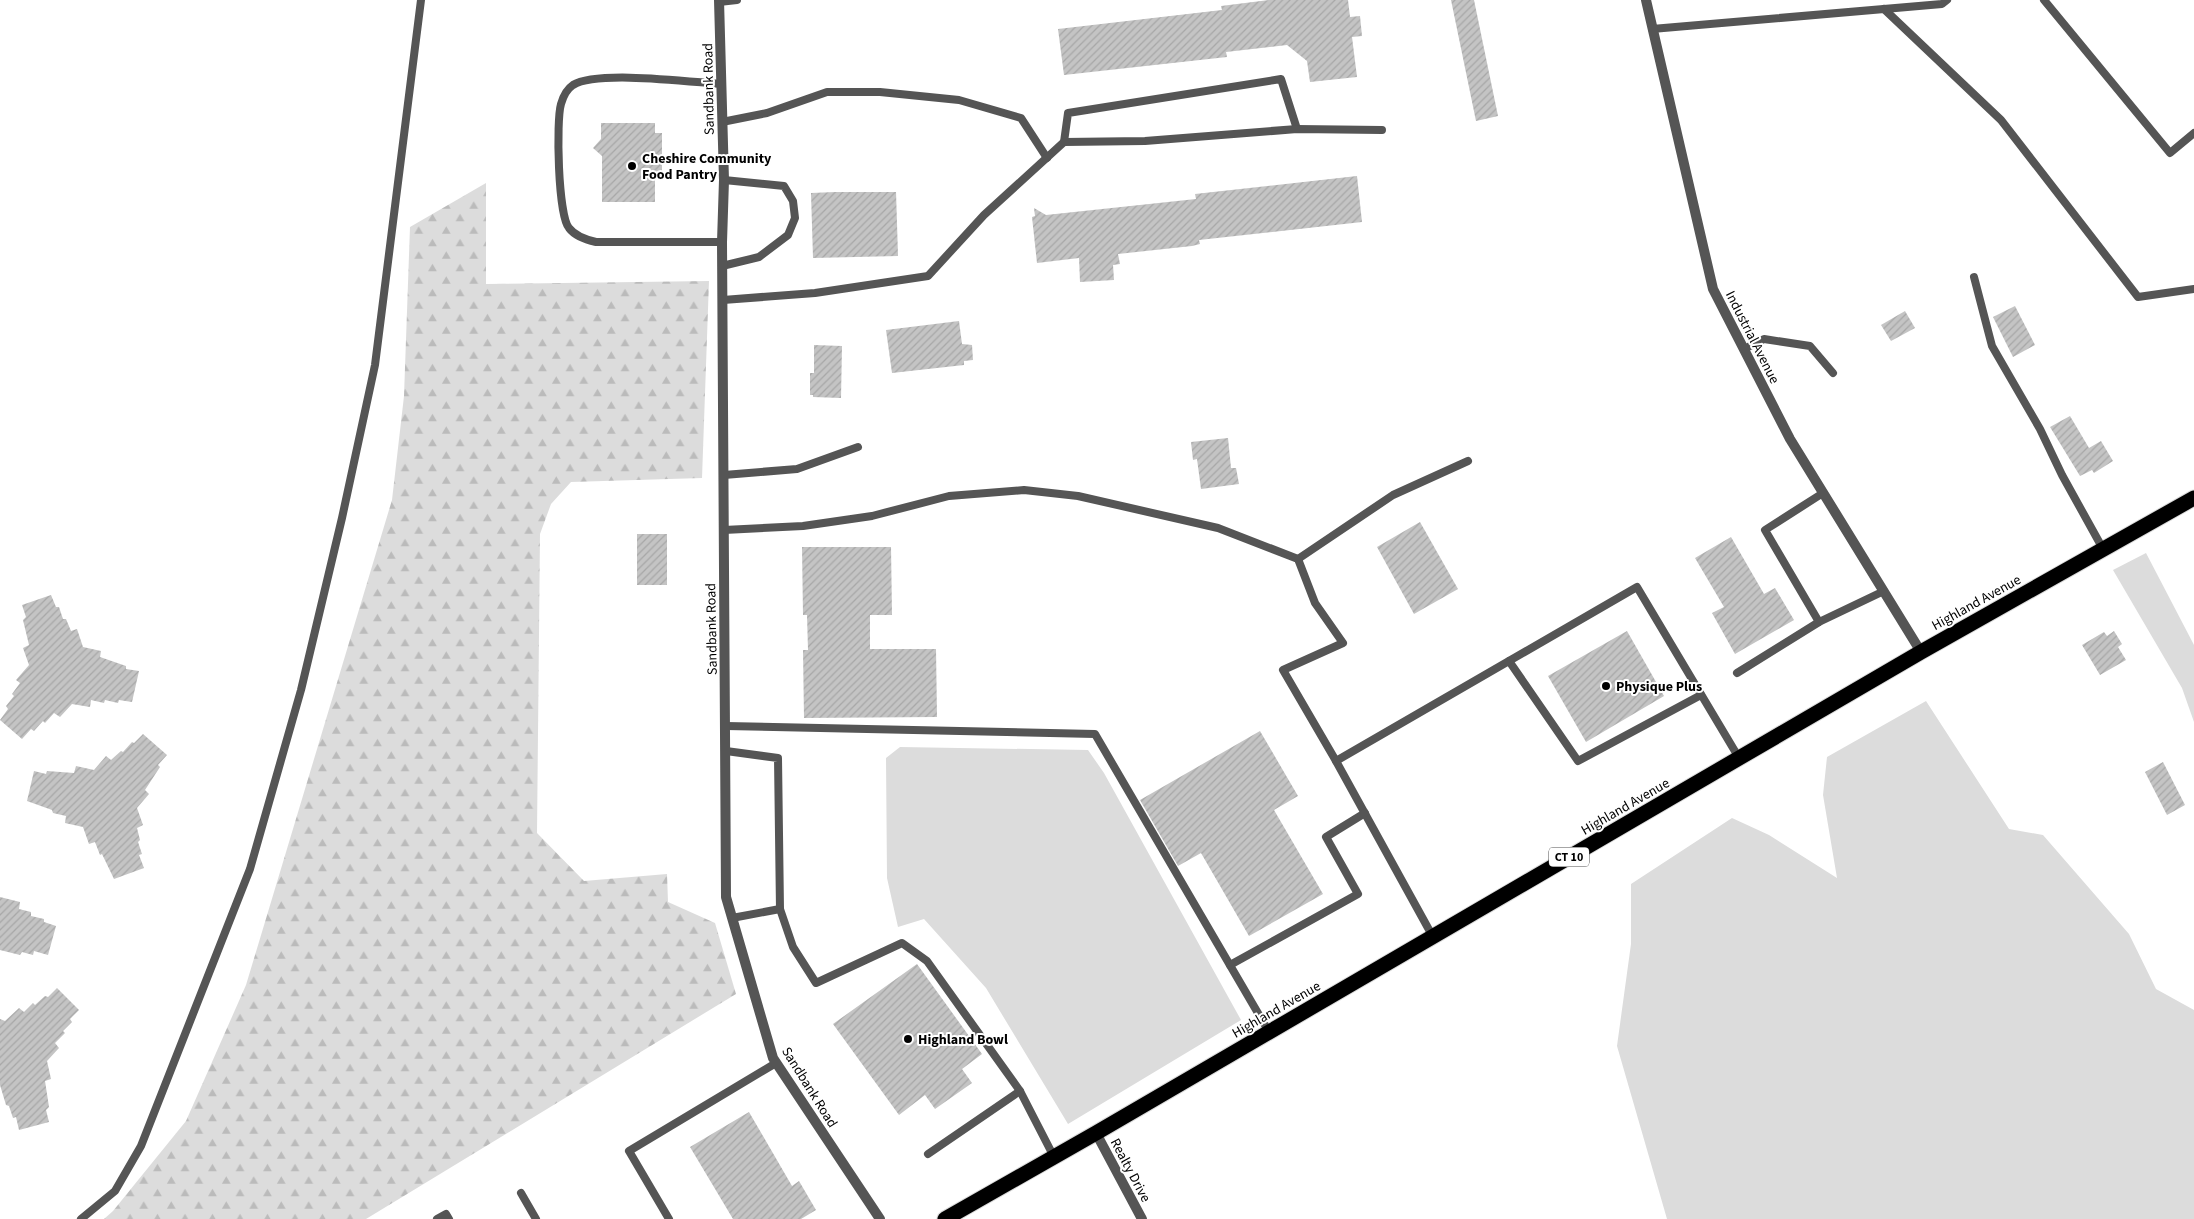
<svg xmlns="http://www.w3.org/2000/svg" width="2194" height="1219" font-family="'Source Sans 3',sans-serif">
	<defs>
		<pattern id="forest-firs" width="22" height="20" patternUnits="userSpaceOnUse" patternTransform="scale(1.25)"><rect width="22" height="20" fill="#dcdcdc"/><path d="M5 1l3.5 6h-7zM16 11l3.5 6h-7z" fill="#bbb"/></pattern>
		<pattern id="building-hatch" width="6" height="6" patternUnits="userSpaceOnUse" patternTransform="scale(1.25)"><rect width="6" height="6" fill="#c4c4c4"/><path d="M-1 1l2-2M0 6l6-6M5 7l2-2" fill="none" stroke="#a7a7a7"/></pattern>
	</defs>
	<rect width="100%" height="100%" fill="#fff"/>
	<!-- grass -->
	<g fill="#dcdcdc">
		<path d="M 2146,553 L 2194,645 L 2194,722 L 2182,688 L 2113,570 Z"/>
		<path d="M 1926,701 L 2009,829 L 2043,835 L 2129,934 L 2156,989 L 2194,1010 L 2194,1219 L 1667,1219 L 1617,1046 L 1631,944 L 1631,884 L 1732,818 L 1769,835 L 1837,878 L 1823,795 L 1827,757 Z"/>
		<path d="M 900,747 L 1088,750 L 1104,773 L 1241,1020 L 1068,1124 L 986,988 L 924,919 L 898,927 L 887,878 L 886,758 Z"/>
	</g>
	<!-- forest -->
	<path fill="url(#forest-firs)" d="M 486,183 L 486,284 L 709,281 L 702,478 L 571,482 L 551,504 L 540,534 L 537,833 L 584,881 L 667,874 L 668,902 L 715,923 L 736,994 L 366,1219 L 104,1219 L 113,1211 L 186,1121 L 246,985 L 392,500 L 404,396 L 410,227 Z"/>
	<!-- building -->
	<g fill="url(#building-hatch)">
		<path d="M 1269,0 L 1348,0 L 1350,17 L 1360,16 L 1362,36 L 1352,37 L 1357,77 L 1310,82 L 1307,61 L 1287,45 L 1226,52 L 1227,57 L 1064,75 L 1058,29 L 1222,10 L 1221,6 Z"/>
		<path d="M 1451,0 L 1474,0 L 1498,116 L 1476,121 Z"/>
		<path d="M 601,123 L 655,123 L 655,133 L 662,133 L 662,175 L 655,176 L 655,202 L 602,202 L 602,156 L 593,148 L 601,139 Z"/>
		<path d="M 1357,176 L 1362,222 L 1199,240 L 1200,244 L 1192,246 L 1118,254 L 1120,264 L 1113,265 L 1114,280 L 1080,282 L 1079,258 L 1037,263 L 1032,217 L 1035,216 L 1034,208 L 1046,215 L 1196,199 L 1195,194 Z"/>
		<path d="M 835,192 L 896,192 L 898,256 L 813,258 L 811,193 Z"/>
		<path d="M 2015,306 L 2035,345 L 2013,357 L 1993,317 Z"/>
		<path d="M 1905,311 L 1915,328 L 1891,341 L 1881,325 Z"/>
		<path d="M 959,321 L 962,344 L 972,345 L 973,360 L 964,361 L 964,365 L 892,373 L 886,330 Z"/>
		<path d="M 814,345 L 842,346 L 841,398 L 813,397 L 813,395 L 810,395 L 810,373 L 814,373 Z"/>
		<path d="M 2070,416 L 2089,448 L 2101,441 L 2113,461 L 2094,473 L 2092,470 L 2080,476 L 2050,427 Z"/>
		<path d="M 1228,438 L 1231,468 L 1236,468 L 1239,484 L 1201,489 L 1197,459 L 1193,460 L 1191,442 Z"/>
		<path d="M 1420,522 L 1458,589 L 1414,614 L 1377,547 Z"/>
		<rect x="637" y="534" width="30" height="51"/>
		<path d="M 1731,537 L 1764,594 L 1775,588 L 1794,620 L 1735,654 L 1712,613 L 1724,607 L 1695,558 Z"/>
		<path d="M 802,547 L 891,547 L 892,615 L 870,615 L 870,649 L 936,649 L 937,717 L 804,718 L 803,650 L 808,650 L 807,615 L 803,615 Z"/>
		<path d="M 51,595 L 56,607 L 59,607 L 63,619 L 66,619 L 71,631 L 77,629 L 83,647 L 101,651 L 100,657 L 126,666 L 126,669 L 139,671 L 132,702 L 119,700 L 118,703 L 105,700 L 104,703 L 91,700 L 90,707 L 72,704 L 60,717 L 54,713 L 45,723 L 43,721 L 34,731 L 31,729 L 22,739 L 0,720 L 8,709 L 6,706 L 14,696 L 12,694 L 20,683 L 16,680 L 29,665 L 23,648 L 29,645 L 23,620 L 26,617 L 22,605 Z"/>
		<path d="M 1627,631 L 1664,696 L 1586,742 L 1548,676 Z"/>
		<path d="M 2114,631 L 2122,644 L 2118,647 L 2126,660 L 2100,675 L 2082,645 L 2104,632 L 2107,636 Z"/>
		<path d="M 1260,731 L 1298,796 L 1274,810 L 1323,894 L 1249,936 L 1201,853 L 1178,866 L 1140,800 Z"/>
		<path d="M 143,734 L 167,755 L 158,765 L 160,767 L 145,790 L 149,794 L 137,808 L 143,825 L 137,828 L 140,840 L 138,842 L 142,854 L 139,855 L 144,868 L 114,879 L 102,854 L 100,855 L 95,842 L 89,844 L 83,827 L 65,823 L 66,816 L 53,813 L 52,810 L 27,801 L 34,771 L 46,774 L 47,771 L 74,773 L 76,766 L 94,770 L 106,756 L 111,760 L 121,751 L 123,752 L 132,742 L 134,743 Z"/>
		<path d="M 2163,762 L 2185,805 L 2167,815 L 2145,772 Z"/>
		<path d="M 0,897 L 20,902 L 19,909 L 31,912 L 31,916 L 44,919 L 44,922 L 56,926 L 48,955 L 34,951 L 33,955 L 22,952 L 20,955 L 0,950 Z"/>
		<path d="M 917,964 L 982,1054 L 962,1069 L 972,1083 L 935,1109 L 925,1095 L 899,1115 L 833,1024 Z"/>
		<path d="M 57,988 L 79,1010 L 70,1019 L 72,1022 L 63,1031 L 65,1033 L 55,1043 L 59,1048 L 47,1061 L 51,1079 L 45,1081 L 49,1107 L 46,1110 L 49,1122 L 19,1130 L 16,1117 L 13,1118 L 9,1106 L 6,1105 L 0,1085 L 0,1019 L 5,1021 L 19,1008 L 24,1012 L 33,1003 L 35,1005 L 45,996 L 48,997 Z"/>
		<path d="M 749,1112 L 792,1186 L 799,1181 L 816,1210 L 801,1219 L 733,1219 L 690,1147 Z"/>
	</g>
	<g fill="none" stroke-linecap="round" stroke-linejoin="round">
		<!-- highway casing -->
		<g stroke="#dbdbdb" stroke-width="17">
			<path id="highway" d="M 945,1219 L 1096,1133 L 1921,652 L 2194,498"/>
		</g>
		<!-- lane -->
		<g stroke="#555" stroke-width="8">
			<path d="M 2044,0 L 2170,153 L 2194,133"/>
			<path d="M 719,2 L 737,0"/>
			<path d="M 1884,9 L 2001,120 L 2138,297 L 2194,289"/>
			<path d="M 1652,29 L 1942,4 L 1947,0"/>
			<path d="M 721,84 C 691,82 597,70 573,85 C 567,89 563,97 561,104 C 556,121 558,215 569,228 C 575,236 587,240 596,242 L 722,242"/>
			<path d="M 722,122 L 767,113 L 827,92 L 880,92 L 959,100 L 1021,118 L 1047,158"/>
			<path d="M 1064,142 L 1068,113 L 1281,79 L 1297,129"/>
			<path d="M 722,266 L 759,257 L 788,235 L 795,218 L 793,201 L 784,186 L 724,180"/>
			<path d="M 1974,277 L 1992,346 L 2040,429 L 2062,475 L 2103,549"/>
			<path d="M 723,300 L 815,293 L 928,276 L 984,215 L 1064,142 L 1145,141 L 1297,129 L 1382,130"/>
			<path d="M 1744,349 L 1764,339 L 1810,346 L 1833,373"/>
			<path d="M 724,475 L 797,469 L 858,447"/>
			<path d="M 724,530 L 803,526 L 872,516 L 949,496 L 1024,490 L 1078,496 L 1218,528 L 1298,559"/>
			<path d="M 1819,622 L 1765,530 L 1823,493"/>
			<path d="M 1509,661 L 1578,761 L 1701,695"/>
			<path d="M 1737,673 L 1819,622 L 1884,591"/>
			<path d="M 726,726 L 1095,734 L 1269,1032"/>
			<path d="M 726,751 L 778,758 L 780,909 L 793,947 L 816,983 L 902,943 L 927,961 L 1020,1091 L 1054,1157"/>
			<path d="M 1336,761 L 1283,670 L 1343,643 L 1315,603 L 1298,559 L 1393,495 L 1468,461"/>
			<path d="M 732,918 L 780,909"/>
			<path d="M 1433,937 L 1336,761 L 1637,587 L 1739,758"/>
			<path d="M 1230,965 L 1358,894 L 1326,837 L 1365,813"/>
			<path d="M 928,1154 L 1020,1091"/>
			<path d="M 521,1193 L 536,1219"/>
			<path d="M 81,1219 L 115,1191 L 141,1146 L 250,869 L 301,690 L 342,518 L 375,365 L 421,0"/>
			<path d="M 437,1219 L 446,1214 L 449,1219"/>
			<path d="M 669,1219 L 629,1151 L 776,1063"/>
		</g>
		<!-- street -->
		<g stroke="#555" stroke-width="10">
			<path d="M 719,0 L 724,180 L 722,242 L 726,897 L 773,1058 L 880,1219"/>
			<path d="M 1646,0 L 1713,289 L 1790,439 L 1921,652"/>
			<path d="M 1096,1133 L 1142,1219"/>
		</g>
		<!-- highway -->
		<use href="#highway" stroke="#000" stroke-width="15"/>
	</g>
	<!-- markers -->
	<g fill="#000" stroke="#fff" stroke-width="2">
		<circle cx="632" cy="166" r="5"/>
		<circle cx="1606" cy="686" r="5"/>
		<circle cx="908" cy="1039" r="5"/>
	</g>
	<g text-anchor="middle" stroke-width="4" stroke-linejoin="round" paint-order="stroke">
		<!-- shield labels -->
		<rect fill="#fff" stroke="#4c4c4c" stroke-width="1" x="1549" y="847.5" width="40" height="19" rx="4"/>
		<g font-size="12" font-weight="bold" fill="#000">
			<text x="1569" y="861">CT 10</text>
		</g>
		<!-- street labels -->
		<g font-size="14" fill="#000" stroke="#fff">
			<text transform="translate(708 89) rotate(-91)" y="5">Sandbank Road</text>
			<text transform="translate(1753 337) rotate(63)" y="5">Industrial Avenue</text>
			<text transform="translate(1976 602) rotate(-29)" y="5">Highland Avenue</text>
			<text transform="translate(711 629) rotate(-91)" y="5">Sandbank Road</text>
			<text transform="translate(1625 806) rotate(-30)" y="5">Highland Avenue</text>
			<text transform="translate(1276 1009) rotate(-30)" y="5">Highland Avenue</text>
			<text transform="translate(810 1087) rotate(58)" y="5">Sandbank Road</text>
			<text transform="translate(1131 1170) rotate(62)" y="5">Realty Drive</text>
		</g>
		<!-- poi labels -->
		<g font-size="14" font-weight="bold" fill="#000" stroke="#fff" text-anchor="start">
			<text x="642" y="163">Cheshire Community<tspan x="642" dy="16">Food Pantry</tspan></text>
			<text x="1616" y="691">Physique Plus</text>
			<text x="918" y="1044">Highland Bowl</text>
		</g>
	</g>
</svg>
